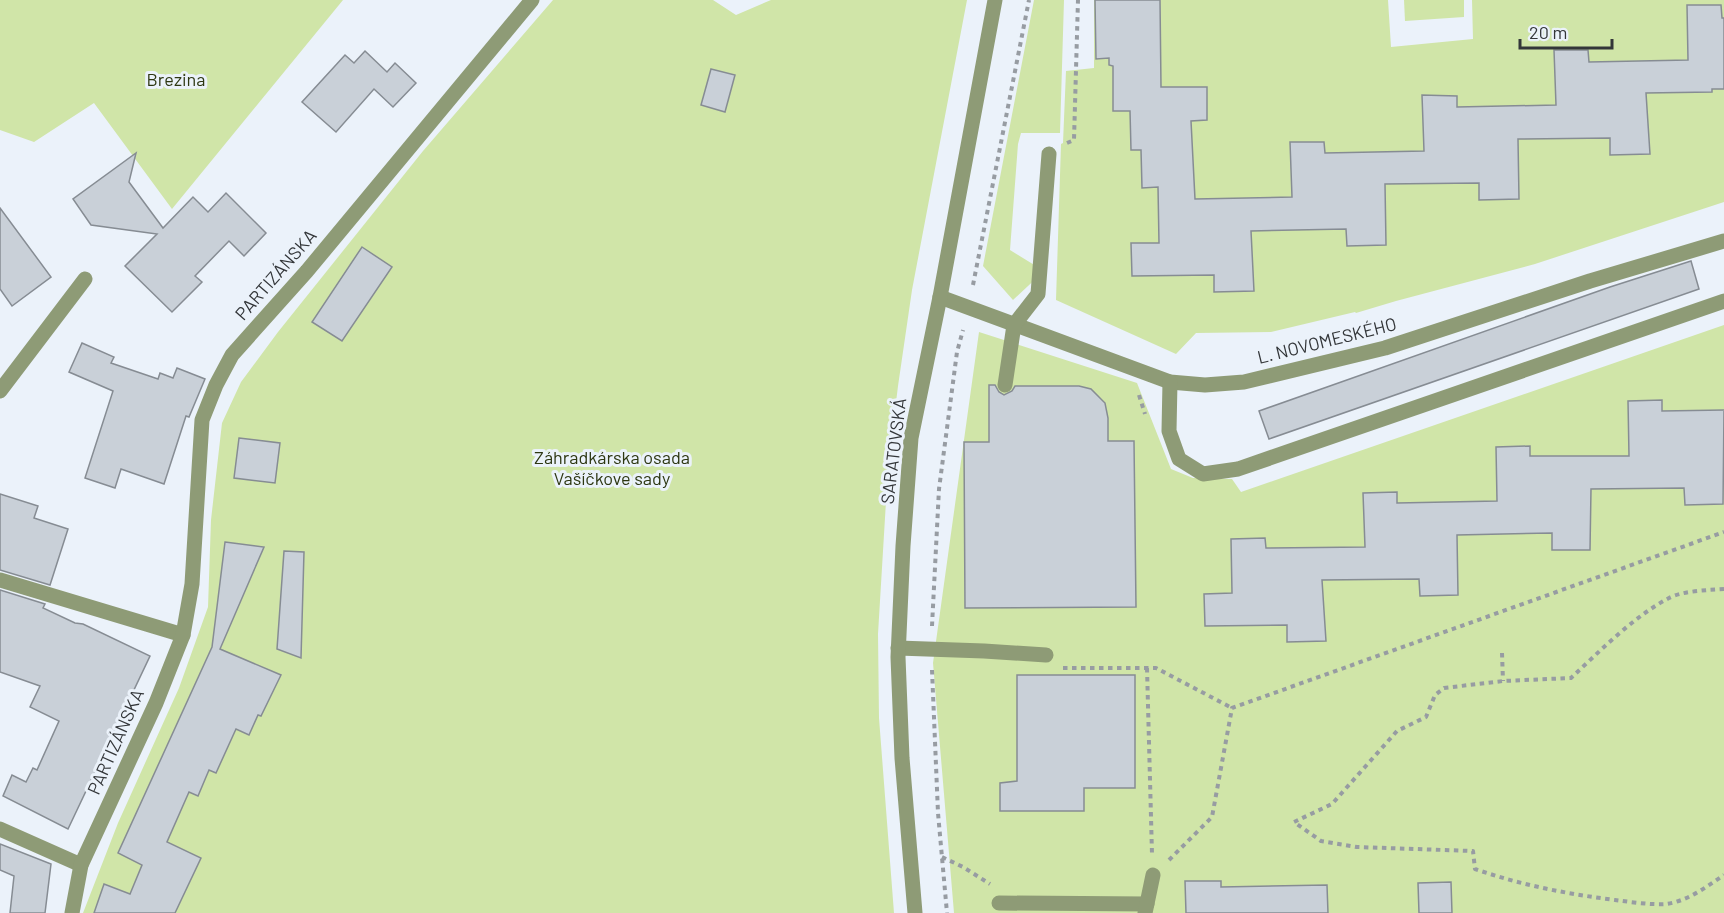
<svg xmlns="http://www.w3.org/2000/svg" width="1724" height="913" font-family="Barlow,sans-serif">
	<rect width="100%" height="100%" fill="#ebf2fa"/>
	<!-- green -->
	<g fill="#d0e5a8">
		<path d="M 0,0 L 343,0 L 172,209 L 94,103 L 34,142 L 0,130 Z"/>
		<path d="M 553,0 L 713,0 L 736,15 L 771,0 L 967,0 L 912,290 L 898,386 L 888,468 L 878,634 L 879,718 L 894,913 L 83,913 L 118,823 L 179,688 L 208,607 L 211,520 L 222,423 L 241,382 L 278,332 L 423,151 Z"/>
		<path d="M 1034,0 L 1064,0 L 1060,133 L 1021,133 L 1018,144 L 1010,250 L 1044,271 L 1013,300 L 983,266 Z"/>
		<path d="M 1094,0 L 1388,0 L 1391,47 L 1473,39 L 1472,0 L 1724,0 L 1724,202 L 1535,264 L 1396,301 L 1356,313 L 1355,312 L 1271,332 L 1196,333 L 1176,354 L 1056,300 L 1061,144 L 1063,143 L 1066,71 L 1094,68 Z"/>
		<path d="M 1404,0 L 1464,0 L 1464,17 L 1405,21 Z"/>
		<path d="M 1724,325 L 1724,913 L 954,913 L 933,663 L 979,332 L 1137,383 L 1171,469 L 1193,478 L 1232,479 L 1241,492 Z"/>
	</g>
	<!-- building -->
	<g fill="#c9d0d8" stroke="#868c93" stroke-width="1.5">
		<path d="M 1095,0 L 1160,0 L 1161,87 L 1207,87 L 1207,120 L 1191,121 L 1195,199 L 1292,197 L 1290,142 L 1324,142 L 1325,153 L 1424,151 L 1422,95 L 1457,96 L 1457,107 L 1556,105 L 1554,50 L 1588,50 L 1589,62 L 1688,60 L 1687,5 L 1721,5 L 1722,18 L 1724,18 L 1724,89 L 1712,89 L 1712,92 L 1646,93 L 1650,154 L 1610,155 L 1610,138 L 1518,139 L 1519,199 L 1479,200 L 1479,183 L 1385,184 L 1386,245 L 1347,246 L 1346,229 L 1251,231 L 1254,291 L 1214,292 L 1214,275 L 1132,276 L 1131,243 L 1159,243 L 1158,187 L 1142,188 L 1141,150 L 1131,150 L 1130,111 L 1113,111 L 1113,66 L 1109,65 L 1109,58 L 1096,59 Z"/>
		<path d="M 365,51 L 387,72 L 395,63 L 416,83 L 393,107 L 374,89 L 336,132 L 302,102 L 345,55 L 354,63 Z"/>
		<path d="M 711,69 L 735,75 L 725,112 L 701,105 Z"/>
		<path d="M 136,153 L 129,182 L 163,228 L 193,197 L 208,212 L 226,193 L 266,233 L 244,256 L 229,241 L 195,276 L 202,282 L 172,312 L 125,266 L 157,234 L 91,225 L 73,199 Z"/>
		<path d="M 0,208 L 51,277 L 12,306 L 0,289 Z"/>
		<path d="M 362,247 L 392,267 L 342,341 L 312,322 Z"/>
		<path d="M 1691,261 L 1699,289 L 1269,439 L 1259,411 L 1610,287 Z"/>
		<path d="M 82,343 L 114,357 L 111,363 L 158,379 L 160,373 L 173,378 L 177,368 L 205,379 L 189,417 L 186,416 L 164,484 L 121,469 L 115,488 L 85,478 L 113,391 L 69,372 Z"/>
		<path d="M 989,385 L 995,385 L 999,392 L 1004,395 L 1012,391 L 1015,386 L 1079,386 L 1091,389 L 1105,403 L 1108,418 L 1108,441 L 1134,441 L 1136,607 L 965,608 L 964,442 L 989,442 Z"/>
		<path d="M 1662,400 L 1662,411 L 1724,410 L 1723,504 L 1685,505 L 1684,488 L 1591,489 L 1590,550 L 1552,550 L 1552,533 L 1457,535 L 1458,595 L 1420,596 L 1419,579 L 1322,580 L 1326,641 L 1287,642 L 1287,625 L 1205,626 L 1204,594 L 1232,593 L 1231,539 L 1265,538 L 1266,548 L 1365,547 L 1363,493 L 1397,492 L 1397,503 L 1497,501 L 1496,447 L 1530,446 L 1530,456 L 1629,456 L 1628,401 Z"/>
		<path d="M 239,438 L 280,443 L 275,483 L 234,478 Z"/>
		<path d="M 0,494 L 38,506 L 34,518 L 68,529 L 50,585 L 0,570 Z"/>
		<path d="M 225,542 L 264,547 L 220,649 L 281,675 L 261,716 L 258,715 L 249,735 L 236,729 L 216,773 L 209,770 L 198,796 L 189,792 L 167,842 L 201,858 L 175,913 L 94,913 L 104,884 L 130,894 L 142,865 L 118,853 L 212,647 Z"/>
		<path d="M 284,551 L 304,552 L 301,658 L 277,649 Z"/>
		<path d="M 0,590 L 45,604 L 43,608 L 75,623 L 83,624 L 150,656 L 68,829 L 3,796 L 12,775 L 26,782 L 33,768 L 37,770 L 59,721 L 30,707 L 40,686 L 0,672 Z"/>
		<path d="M 1017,675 L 1135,675 L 1135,788 L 1084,788 L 1084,811 L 1000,811 L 1000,783 L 1017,781 Z"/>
		<path d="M 0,844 L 51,864 L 45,913 L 10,913 L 14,876 L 0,870 Z"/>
		<path d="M 1185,881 L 1221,881 L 1221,887 L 1327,885 L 1328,913 L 1186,913 Z"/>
		<path d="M 1451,882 L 1452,913 L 1419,913 L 1418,883 Z"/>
	</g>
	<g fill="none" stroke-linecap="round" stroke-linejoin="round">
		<!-- path -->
		<g stroke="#979ca2" stroke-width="4" stroke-dasharray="4.5 4.5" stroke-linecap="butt">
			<path d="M 1067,143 L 1074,140 L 1078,0"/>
			<path d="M 973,285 L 1029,0"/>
			<path d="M 1139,395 L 1145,414"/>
			<path d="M 1724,589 C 1708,590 1682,591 1669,598 C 1633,617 1600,651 1571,678 L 1503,681 L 1444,688 L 1435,695 L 1426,717 L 1397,731 L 1332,804 L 1294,822 L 1321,841 L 1357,847 L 1473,851 L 1475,869 C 1521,885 1567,894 1615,900 C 1631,902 1650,905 1666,904 C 1688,901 1706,887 1724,875"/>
			<path d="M 932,626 L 939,489 L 957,352 L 963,330"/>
			<path d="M 1502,653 L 1503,681"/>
			<path d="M 1063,668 L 1156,668 L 1232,708"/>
			<path d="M 1147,668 L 1152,854"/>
			<path d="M 932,670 L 938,813 L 947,913"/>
			<path d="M 942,857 L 963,867 L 990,884"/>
			<path d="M 1169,860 L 1212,817 L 1232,708 L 1724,532"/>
		</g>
		<!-- minor -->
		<g stroke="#8e9b76" stroke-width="15">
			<path d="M 940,297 L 1170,382 L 1205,385 L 1244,382 L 1385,348 L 1590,281 L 1724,241"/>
			<path d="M 1170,382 L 1169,431 L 1179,459 L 1203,474 L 1238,469 L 1724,301"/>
			<path d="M 1005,385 L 1014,325 L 1038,294 L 1049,154"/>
			<path d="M 0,391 L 85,279"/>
			<path d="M 0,580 L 183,635"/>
			<path d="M 898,648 L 984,651 L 1046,655"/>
			<path d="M 0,829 L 81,865"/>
			<path d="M 999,903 L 1147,904"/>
			<path d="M 72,913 L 81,865 L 156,703 L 183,635 L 192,584 L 202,420 L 216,385 L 232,355 L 307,271 L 532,0"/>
			<path d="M 915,913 L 902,758 L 898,657 L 903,546 L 911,438 L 940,297 L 995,0"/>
			<path d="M 1145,913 L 1153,875"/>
		</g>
	</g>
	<g text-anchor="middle" stroke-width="6" stroke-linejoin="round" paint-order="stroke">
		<!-- park labels -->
		<g font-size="18" fill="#2d3712" stroke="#ebf2fa">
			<text x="176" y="86">Brezina</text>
			<text x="612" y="464">Záhradkárska osada<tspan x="612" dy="21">Vašíčkove sady</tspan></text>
		</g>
		<!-- street labels -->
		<g font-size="18" fill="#333639" stroke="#ebf2fa">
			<text transform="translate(276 275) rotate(-49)" y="6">PARTIZÁNSKA</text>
			<text transform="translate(1327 341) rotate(-14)" y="6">L. NOVOMESKÉHO</text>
			<text transform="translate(894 451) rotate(-83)" y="6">SARATOVSKÁ</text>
			<text transform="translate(116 742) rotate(-66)" y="6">PARTIZÁNSKA</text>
		</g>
	</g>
	<!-- scale -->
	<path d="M1520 39v9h92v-9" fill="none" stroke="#333639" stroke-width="3"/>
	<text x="1529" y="39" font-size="18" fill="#333639" stroke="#ebf2fa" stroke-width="4.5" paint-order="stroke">20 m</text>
</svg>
